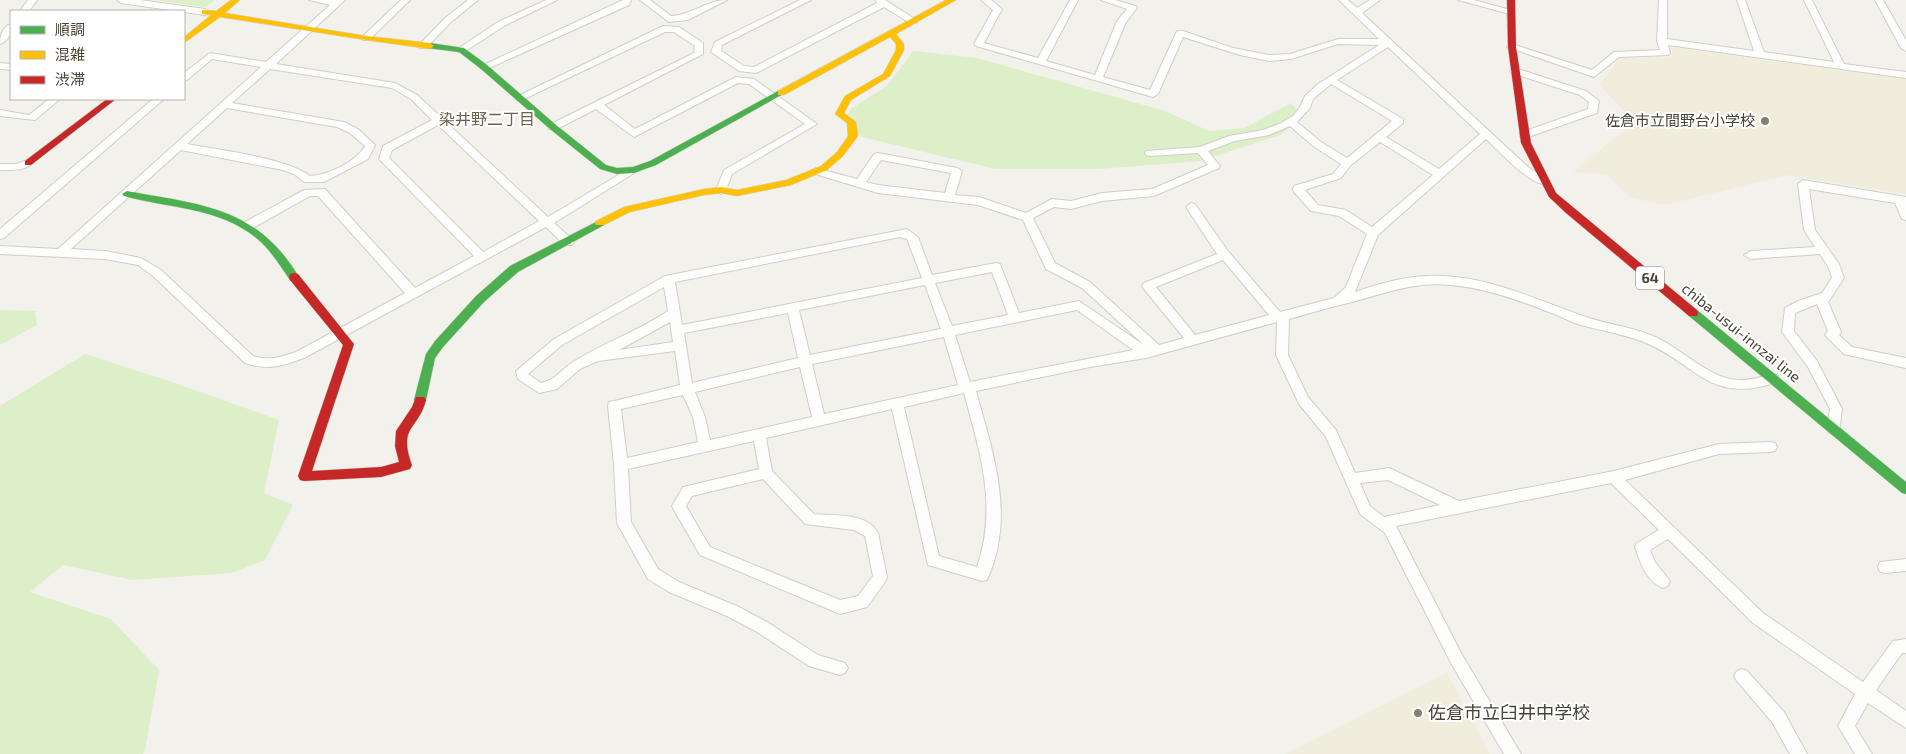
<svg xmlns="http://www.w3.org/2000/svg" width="1906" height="754" font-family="'Exo 2','Noto Sans JP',sans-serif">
	<rect width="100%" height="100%" fill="#f2f1eb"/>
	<!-- education -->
	<g fill="#f0eddd">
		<path d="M 1670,47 L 1906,79 L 1906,194 L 1787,175 L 1665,205 L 1629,197 L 1607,174 L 1573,172 L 1625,130 L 1624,111 L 1599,85 L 1620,58 L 1673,57 Z"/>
		<path d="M 1447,673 L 1490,754 L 1286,754 Z"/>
	</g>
	<!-- green -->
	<g fill="#ddefc9">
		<path d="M 155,0 L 215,0 L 205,7 Z"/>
		<path d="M 913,51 L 977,58 L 1165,111 L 1209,131 L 1244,128 L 1291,103 L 1304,117 L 1280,135 L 1200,161 L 1099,169 L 995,169 L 862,137 L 843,120 L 852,108 L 887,86 Z"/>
		<path d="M 0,310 L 35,311 L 37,325 L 0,345 Z"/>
		<path d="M 85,354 L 169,381 L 279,420 L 264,493 L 293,505 L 265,560 L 232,573 L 132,580 L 63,565 L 30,592 L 111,619 L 159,670 L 145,750 L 143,754 L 0,754 L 0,406 Z"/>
	</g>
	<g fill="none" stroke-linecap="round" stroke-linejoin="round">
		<!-- street casing -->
		<g stroke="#d0cec8" stroke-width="2">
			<g id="street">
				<path d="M 28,0 L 37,0 L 29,11 L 20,11 Z"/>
				<path d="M 117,0 L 140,0 L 205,9 L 209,12 L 205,15 L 121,3 Z"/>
				<path d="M 309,0 L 345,0 L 276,64 L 395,83 L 417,95 L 548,217 L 630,168 L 634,167 L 639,170 L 554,223 L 572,239 L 574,242 L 572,245 L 564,245 L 546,227 L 304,358 C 282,366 268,371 245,363 L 153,276 L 138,265 L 105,259 L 0,254 L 0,246 L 58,249 L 261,67 L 212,59 L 187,80 L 184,81 L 184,73 L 210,53 L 266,62 L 330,5 ZM 270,69 L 392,88 L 411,99 L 432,120 L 383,146 L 379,159 L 474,256 L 415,288 L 325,189 L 304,190 L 243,223 L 241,226 L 247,230 L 251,229 L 310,196 L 318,196 L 405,293 L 296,352 C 281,357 268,361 253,356 L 161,270 L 141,258 L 105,251 L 71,249 L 181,150 L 283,170 L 294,174 L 304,182 L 324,182 L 368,159 L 375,145 L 358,129 L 344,122 L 232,103 ZM 227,108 L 337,127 L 350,133 L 365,146 C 356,162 328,175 310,176 C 287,158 219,150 187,144 ZM 438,125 L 539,221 L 483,252 L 389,158 L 392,150 Z"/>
				<path d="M 401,0 L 410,0 L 369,40 L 363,40 L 363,36 Z"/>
				<path d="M 468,0 L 478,0 L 451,22 L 426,48 L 420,48 L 420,44 L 445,18 Z"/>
				<path d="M 546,0 L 557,0 L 504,26 L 464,52 L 458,52 L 456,50 L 498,22 Z"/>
				<path d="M 623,0 L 631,0 L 629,5 L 487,69 L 484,70 L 479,67 Z"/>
				<path d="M 640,0 L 650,0 L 671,16 C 692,15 707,0 727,0 L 688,20 L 669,22 Z"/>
				<path d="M 800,0 L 811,0 L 722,45 L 721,51 L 744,66 L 754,67 L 877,3 L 875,0 L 885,0 L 918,21 L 916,23 L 910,23 L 884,7 L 756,73 L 739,71 L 711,52 L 715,42 Z"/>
				<path d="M 981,0 L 991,0 L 1002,9 L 984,43 L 1038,58 L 1070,0 L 1078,0 L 1046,61 L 1095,75 L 1117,21 L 1127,9 L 1101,0 L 1115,0 L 1136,6 L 1137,8 L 1126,22 L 1103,77 L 1150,90 L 1177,31 L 1183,31 L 1233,48 L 1269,55 L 1290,54 L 1338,39 L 1379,39 L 1339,0 L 1348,0 L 1357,8 L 1370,0 L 1380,0 L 1362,13 L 1528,167 L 1549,182 L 1548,184 C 1532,188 1498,150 1486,139 L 1378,235 L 1355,292 C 1378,284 1402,277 1426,276 C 1480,273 1530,297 1580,315 C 1604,324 1629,326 1653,336 C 1680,347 1708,378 1737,380 C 1749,381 1762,377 1774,374 L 1778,376 L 1780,379 L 1778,382 C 1708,405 1699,365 1644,342 C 1621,333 1597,330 1574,323 C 1565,319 1556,314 1546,311 C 1516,299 1484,288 1451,285 C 1411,281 1382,295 1344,304 C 1326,308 1307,314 1289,319 L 1288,355 L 1308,397 L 1336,430 L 1355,473 L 1389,468 L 1459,501 L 1614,471 L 1719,444 L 1770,442 L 1775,443 L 1777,447 L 1775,451 L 1770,452 L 1719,454 L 1625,480 L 1763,613 L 1863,682 L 1893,641 L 1906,639 L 1906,653 L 1902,653 L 1876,690 L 1906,711 L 1906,728 L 1868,703 L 1855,726 L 1872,754 L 1855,754 L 1838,726 L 1855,694 L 1753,623 L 1668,539 L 1650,550 L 1655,562 L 1670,581 L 1668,586 L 1663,588 C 1646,581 1640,562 1635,547 L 1637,543 L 1659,530 L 1611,483 L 1396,526 L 1461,653 L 1521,754 L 1504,754 L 1451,663 L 1385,533 L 1360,514 L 1326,437 L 1299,404 L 1276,355 L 1277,322 L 1146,358 L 1090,367 L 976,391 C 993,453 1016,517 987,580 L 982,581 L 928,565 L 892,409 L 766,438 L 772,471 L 814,514 C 832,516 868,512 878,533 L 887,577 L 885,582 L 867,607 L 840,614 L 700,555 L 674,510 L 672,506 L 683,487 L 759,469 L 754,441 L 628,469 L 631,522 L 658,569 L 679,582 L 739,607 L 767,622 L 818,655 L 845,663 L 848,668 L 845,673 L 840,675 L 809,666 L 757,632 L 729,617 L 669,592 L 648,579 L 617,523 L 614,465 L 608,406 L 609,402 L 614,401 L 680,385 L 675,351 L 598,361 L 580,369 L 557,389 L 539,393 L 518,379 L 516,371 L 554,339 L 665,276 L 907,229 L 918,237 L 932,275 L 996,263 L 1000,264 L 1019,313 L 1079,301 L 1144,345 L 1082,288 L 1046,269 L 1023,220 L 978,205 L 878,193 L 812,173 L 811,171 L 816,168 L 857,179 L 874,154 L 878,153 L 957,168 L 962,171 L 955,195 L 979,197 L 1026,213 L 1052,199 L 1071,201 L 1102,193 L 1152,189 L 1208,165 L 1198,153 L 1150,156 L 1146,155 L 1145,153 L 1146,151 L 1200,147 L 1229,136 L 1263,130 L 1279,124 L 1293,116 L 1300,107 L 1305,96 L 1318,84 L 1379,45 L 1338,44 L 1291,59 L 1269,61 L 1240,55 L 1183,37 L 1158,94 L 1153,97 L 976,46 L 974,44 L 993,10 ZM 1388,47 L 1480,134 L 1439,169 L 1386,137 L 1403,123 L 1403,119 L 1337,80 ZM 1331,84 L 1392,121 L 1347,158 L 1321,142 L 1297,122 L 1310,108 L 1313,99 ZM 1290,126 L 1313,146 L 1341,164 L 1333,174 L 1294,186 L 1293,189 L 1294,192 L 1311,211 L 1339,216 L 1367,234 L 1346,287 L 1334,298 L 1280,312 L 1227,250 L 1195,204 L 1191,203 L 1186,207 L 1217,254 L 1144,283 L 1142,286 L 1144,289 L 1184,338 L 1159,345 L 1090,282 L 1055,263 L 1033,218 L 1054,207 L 1071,209 L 1102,201 L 1154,196 L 1219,168 L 1220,166 L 1208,151 L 1235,141 L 1269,135 ZM 1380,142 L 1433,175 L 1372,227 L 1346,210 L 1318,205 L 1305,190 L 1341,178 L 1351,165 ZM 881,160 L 951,173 L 945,193 L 878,185 L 866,182 ZM 900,237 L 907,239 L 922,278 L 682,325 L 675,282 ZM 1223,260 L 1269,315 L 1195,335 L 1156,287 ZM 992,272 L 1008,315 L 952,326 L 935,283 ZM 925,285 L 941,329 L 810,355 L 799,310 ZM 664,287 L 668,311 C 638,331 603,343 573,362 C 561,369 555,381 541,383 L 528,374 L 562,345 ZM 1077,310 L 1133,350 L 970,382 L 955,335 ZM 788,313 L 798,358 L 692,383 L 684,333 ZM 670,322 L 673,342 L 619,350 ZM 944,337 L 958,385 L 824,414 L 812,364 ZM 800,367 L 812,417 L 710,440 L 705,417 L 695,392 ZM 964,393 C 980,453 998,506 977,567 L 939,556 L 904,407 ZM 683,395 L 693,417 L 698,442 L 627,458 L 621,409 ZM 763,479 L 805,524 L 854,530 L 865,536 L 873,576 L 858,596 L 840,600 L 710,547 L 686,506 L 692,496 ZM 1388,480 L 1440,505 L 1384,517 L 1370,506 L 1360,483 Z"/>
				<path d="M 1458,0 L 1474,0 L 1514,11 L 1510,14 Z"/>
				<path d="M 1659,0 L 1667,0 L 1667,39 L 1754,51 L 1737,0 L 1745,0 L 1764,52 L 1834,62 L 1804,0 L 1812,0 L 1844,64 L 1906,72 L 1906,78 L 1668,45 L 1670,53 L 1668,55 L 1619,57 L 1594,77 L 1507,47 L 1509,45 L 1515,45 L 1592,70 L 1614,52 L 1660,50 L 1657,41 Z"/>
				<path d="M 1875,0 L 1883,0 L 1906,40 L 1906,51 L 1901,48 Z"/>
				<path d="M 11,24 C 12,32 9,41 0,44 C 0,36 2,27 11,24 Z"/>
				<path d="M 663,26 L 679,27 L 703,43 L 703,54 L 604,105 L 635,129 L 736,77 L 754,79 L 817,124 L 732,174 L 726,190 L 721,194 L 716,190 L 724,170 L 805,124 L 749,84 L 738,83 L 634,137 L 596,109 L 557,129 L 549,129 L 549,125 L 694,53 L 695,46 L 674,32 L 665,32 L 522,100 L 519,101 L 514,98 Z"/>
				<path d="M 0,63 L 11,64 L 11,70 L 0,69 Z"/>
				<path d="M 1515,68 L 1586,91 L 1599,101 L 1597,113 L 1528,137 L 1520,137 L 1520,133 L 1588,109 L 1589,102 L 1580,95 L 1512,73 L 1510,71 Z"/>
				<path d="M 49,99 L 60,99 L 35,120 L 0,116 L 0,110 L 29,115 Z"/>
				<path d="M 153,99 L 164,99 L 4,238 L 0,239 L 0,229 Z"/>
				<path d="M 28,160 L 32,161 L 33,163 C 25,171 12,170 0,170 L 0,164 L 16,164 Z"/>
				<path d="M 1803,180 L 1906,197 L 1906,220 L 1902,219 L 1895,203 L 1809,189 L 1815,230 L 1839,264 L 1844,278 L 1828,302 L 1841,332 L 1839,335 L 1852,347 L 1906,358 L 1906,368 L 1844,354 L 1825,335 L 1828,331 L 1817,304 L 1795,313 L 1794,331 L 1817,361 L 1842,409 L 1839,433 L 1834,434 L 1829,433 L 1827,429 L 1830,409 L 1808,367 L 1782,332 L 1785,308 L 1798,301 L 1822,293 L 1832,278 L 1829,268 L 1820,254 L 1750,259 L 1744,255 L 1750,251 L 1815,247 L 1804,230 L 1798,184 Z"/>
				<path d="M 1906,559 L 1906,571 L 1885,573 L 1880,572 L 1878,567 L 1880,562 Z"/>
				<path d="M 1742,669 L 1747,671 L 1784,712 L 1807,754 L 1790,754 L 1772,722 L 1737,681 L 1734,676 L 1737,671 Z"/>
			</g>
		</g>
		<!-- fast casing -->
		<g stroke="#d2cfc1" stroke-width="1">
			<g id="fast">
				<path d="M 430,43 L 464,48 L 487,65 L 556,125 L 606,165 L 617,168 L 633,167 L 650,161 L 778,91 L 781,90 L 785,93 L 656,165 L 634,173 L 617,174 L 600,169 L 550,129 L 481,69 L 459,52 L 427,48 L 426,46 Z"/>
				<path d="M 127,191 C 201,205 256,206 299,277 L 298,280 L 290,280 C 281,267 273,254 262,243 C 224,207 171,209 124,196 L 122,194 Z"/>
				<path d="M 600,220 L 605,223 L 604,225 L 518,272 L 484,302 L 443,347 L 435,358 L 426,400 L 424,403 L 416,403 L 414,400 L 426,354 L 435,341 L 476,296 L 510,266 Z"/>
				<path d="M 1693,309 L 1697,310 L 1906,482 L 1906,494 L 1902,493 L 1689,316 L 1688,313 Z"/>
			</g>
		</g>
		<!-- slow casing -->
		<g stroke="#d2cfc1" stroke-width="1">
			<g id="slow">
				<path d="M 231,0 L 240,0 L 225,13 L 366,36 L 430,43 L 434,46 L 430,49 L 366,40 L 220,17 L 184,43 L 184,37 L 211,15 L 202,14 L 202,10 L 216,11 Z"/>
				<path d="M 946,0 L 956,0 L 896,34 L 904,44 L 904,50 L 890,76 L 851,100 L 844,113 L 856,122 L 858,136 L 843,156 L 827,170 L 791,185 L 737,196 L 721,193 L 704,195 L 630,212 L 604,225 L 596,225 L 595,223 L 596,221 L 624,207 L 704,189 L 721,187 L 737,190 L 786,180 L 821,166 L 837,152 L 848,136 L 847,123 L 835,114 L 845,96 L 883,74 L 896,50 L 896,44 L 890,37 L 784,95 L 778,95 L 778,91 Z"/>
			</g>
		</g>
		<!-- jam casing -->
		<g stroke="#d2cfc1" stroke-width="1">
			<g id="jam">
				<path d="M 1507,0 L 1515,0 L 1516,47 L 1531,143 L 1556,193 L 1697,310 L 1698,313 L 1697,316 L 1689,316 L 1566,213 L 1549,197 L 1521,143 L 1508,47 Z"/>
				<path d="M 107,99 L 116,99 L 31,165 L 25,165 L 25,161 Z"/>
				<path d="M 294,273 L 298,274 L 354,344 L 312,471 L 381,467 L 399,462 L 395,446 L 396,431 L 412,407 L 416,397 L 424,397 L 426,400 C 418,431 398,425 412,465 L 410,469 L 381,477 L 304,481 L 300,480 L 298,476 L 343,345 L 290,280 L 289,277 L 290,274 Z"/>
			</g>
		</g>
		<!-- street -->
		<use href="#street" fill="#fdfdfc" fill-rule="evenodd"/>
		<!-- fast -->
		<use href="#fast" fill="#4caf50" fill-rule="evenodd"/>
		<!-- slow -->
		<use href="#slow" fill="#ffc107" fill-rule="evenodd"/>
		<!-- jam -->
		<use href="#jam" fill="#c62828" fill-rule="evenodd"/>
	</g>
	<!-- markers -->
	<g fill="#848075" stroke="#fff" stroke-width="2">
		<circle cx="1765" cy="121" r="5"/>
		<circle cx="1418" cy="713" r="5"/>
	</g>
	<g text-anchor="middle" stroke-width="4" stroke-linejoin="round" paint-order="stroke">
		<!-- shield labels -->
		<rect fill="#fff" stroke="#807b72" stroke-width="1" x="1636" y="266.5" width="28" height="23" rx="4"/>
		<g font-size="14" font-weight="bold" fill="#494336">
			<text x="1650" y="283">64</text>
		</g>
		<!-- poi labels -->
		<g font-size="15" fill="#494336" stroke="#fff" text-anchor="end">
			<text x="1755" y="126">佐倉市立間野台小学校</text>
		</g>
		<!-- street labels -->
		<g font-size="15" fill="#494336" stroke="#fff">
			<text transform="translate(1741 333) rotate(39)" y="5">chiba-usui-innzai line</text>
		</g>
		<!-- neighbourhood labels -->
		<g font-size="16" fill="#6d624c" stroke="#fff">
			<text x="487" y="125">染井野二丁目</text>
		</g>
		<!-- near-poi labels -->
		<g font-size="18" fill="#494336" stroke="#fff" text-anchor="start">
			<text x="1428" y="719">佐倉市立臼井中学校</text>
		</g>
	</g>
	<!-- legend -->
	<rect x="10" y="10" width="175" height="90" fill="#ffffff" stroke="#b6b4af"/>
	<rect x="20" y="26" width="25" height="8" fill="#4caf50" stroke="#b6b4af"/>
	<text x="55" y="35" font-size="15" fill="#494336">順調</text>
	<rect x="20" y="51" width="25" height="8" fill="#ffc107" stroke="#b6b4af"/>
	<text x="55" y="60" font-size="15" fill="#494336">混雑</text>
	<rect x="20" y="76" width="25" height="8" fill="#c62828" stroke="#b6b4af"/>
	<text x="55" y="85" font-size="15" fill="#494336">渋滞</text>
</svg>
